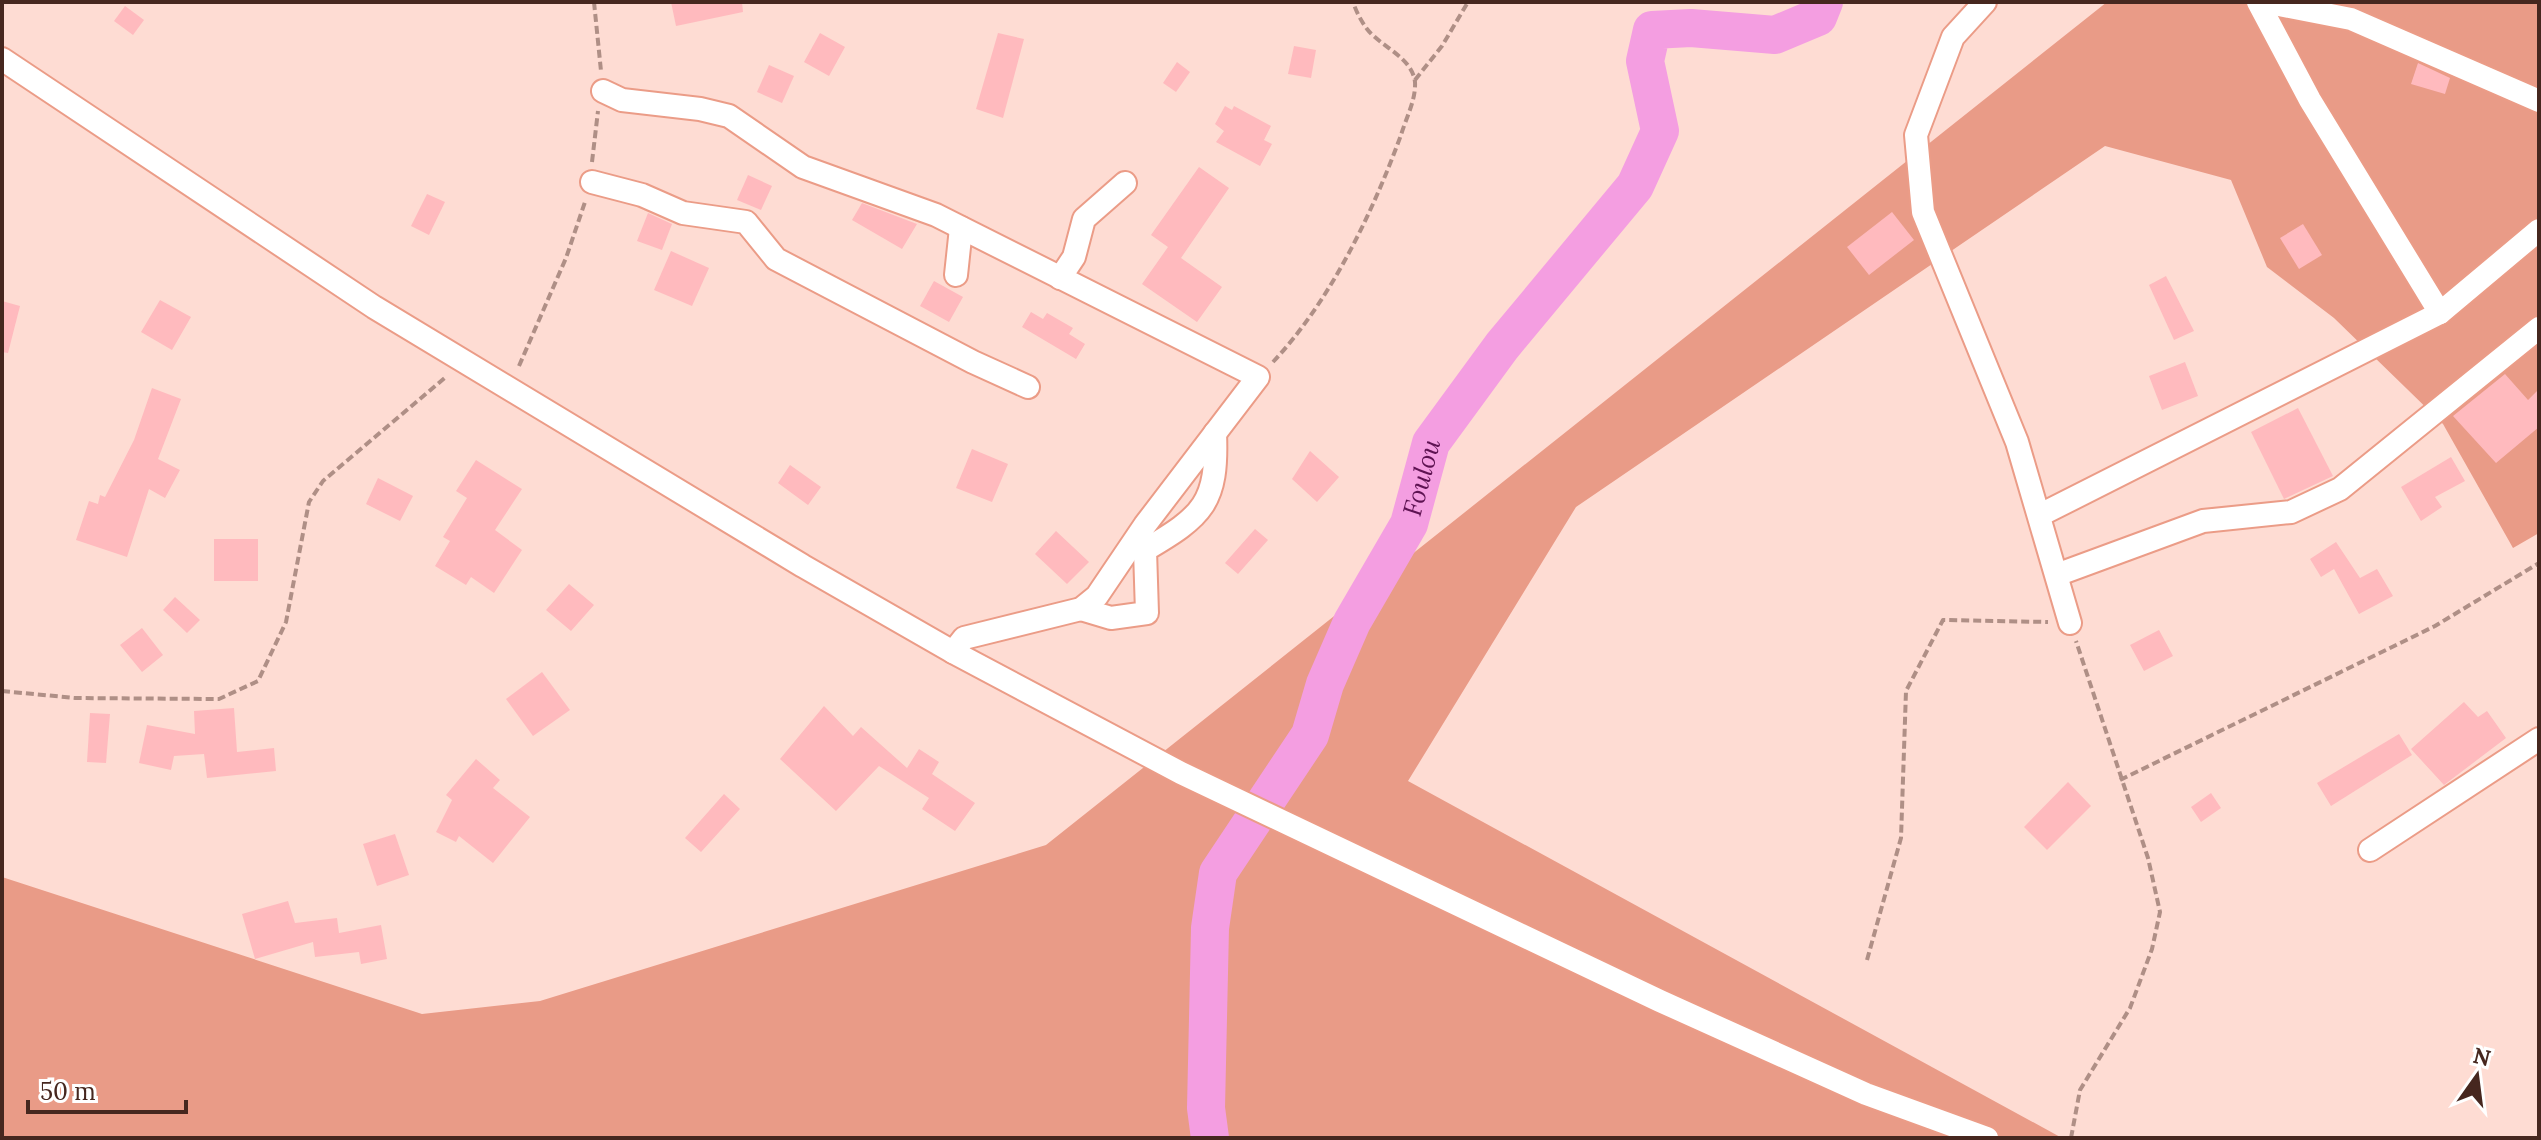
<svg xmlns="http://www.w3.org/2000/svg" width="2541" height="1140" font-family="Lora,serif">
	<rect width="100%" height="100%" fill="#fedcd3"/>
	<!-- green -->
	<path fill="#e99b87" d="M 2107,2 L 2539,2 L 2539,533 L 2513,548 L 2443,424 L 2334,318 L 2267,267 L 2231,180 L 2105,146 L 1576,507 L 1408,781 L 2062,1138 L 2,1138 L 2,877 L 422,1014 L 540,1001 L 1046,845 Z"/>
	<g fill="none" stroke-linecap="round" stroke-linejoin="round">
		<!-- river -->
		<path stroke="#f49ee1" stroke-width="38" id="s1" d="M 1210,1138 L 1206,1108 L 1210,928 L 1218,873 L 1310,735 L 1325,684 L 1352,622 L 1409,524 L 1431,443 L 1502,346 L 1635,186 L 1660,131 L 1645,61 L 1652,30 L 1691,28 L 1775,35 L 1818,17 L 1824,2"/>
	</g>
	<!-- building -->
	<g fill="#ffbabe">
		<path d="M 671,2 L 742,2 L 743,12 L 676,26 Z"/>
		<path d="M 125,6 L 144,20 L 133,35 L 114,21 Z"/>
		<path d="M 820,33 L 845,47 L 829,76 L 804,62 Z"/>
		<path d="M 998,33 L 1024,39 L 1003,118 L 976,109 Z"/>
		<path d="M 1294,46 L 1316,50 L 1311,78 L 1288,74 Z"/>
		<path d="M 1177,62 L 1190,72 L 1176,92 L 1163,83 Z"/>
		<path d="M 2418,63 L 2450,78 L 2445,94 L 2411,84 Z"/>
		<path d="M 769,65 L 794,76 L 782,103 L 757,92 Z"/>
		<path d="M 1225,106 L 1232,110 L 1234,106 L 1271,126 L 1264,140 L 1272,144 L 1260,166 L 1216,142 L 1224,131 L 1215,124 Z"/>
		<path d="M 1199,167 L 1229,188 L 1181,258 L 1222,287 L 1197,322 L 1142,284 L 1168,247 L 1151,235 Z"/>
		<path d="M 748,175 L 772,186 L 761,210 L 737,200 Z"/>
		<path d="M 427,194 L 445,202 L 429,235 L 411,226 Z"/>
		<path d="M 862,203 L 917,224 L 902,249 L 852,220 Z"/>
		<path d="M 1892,212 L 1914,240 L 1869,275 L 1847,247 Z"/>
		<path d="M 648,213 L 672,224 L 662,250 L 637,241 Z"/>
		<path d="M 2303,224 L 2322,255 L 2299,269 L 2280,238 Z"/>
		<path d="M 671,251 L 709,268 L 692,306 L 654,290 Z"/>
		<path d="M 2166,276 L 2194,331 L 2174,340 L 2149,285 Z"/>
		<path d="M 934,281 L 963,297 L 949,322 L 920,306 Z"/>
		<path d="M 160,300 L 191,317 L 172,350 L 141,332 Z"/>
		<path d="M 2,301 L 20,306 L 8,353 L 2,352 Z"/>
		<path d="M 1031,312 L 1043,319 L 1047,313 L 1073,328 L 1069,334 L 1085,344 L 1076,359 L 1022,327 Z"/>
		<path d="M 2185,362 L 2198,396 L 2162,410 L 2149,376 Z"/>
		<path d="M 2505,374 L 2528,400 L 2539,389 L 2539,427 L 2496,463 L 2453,416 Z"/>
		<path d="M 152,388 L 181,399 L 158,459 L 180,470 L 165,498 L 149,489 L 127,557 L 76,540 L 89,501 L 98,504 L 100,495 L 105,497 L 134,440 Z"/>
		<path d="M 2298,408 L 2333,476 L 2284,499 L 2251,432 Z"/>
		<path d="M 972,449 L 1008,464 L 992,502 L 956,488 Z"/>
		<path d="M 1310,451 L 1339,477 L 1317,502 L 1292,479 Z"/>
		<path d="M 2451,457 L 2465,481 L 2435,497 L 2442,507 L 2421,521 L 2401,487 Z"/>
		<path d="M 476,460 L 522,489 L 495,530 L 522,550 L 494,593 L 471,577 L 466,585 L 435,566 L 450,541 L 443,537 L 467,498 L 456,491 Z"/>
		<path d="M 790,465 L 821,487 L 808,505 L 778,483 Z"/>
		<path d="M 378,478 L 413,496 L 400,521 L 366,504 Z"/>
		<path d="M 1255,529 L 1268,540 L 1238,574 L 1225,563 Z"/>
		<path d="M 1056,531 L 1089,562 L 1067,584 L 1035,554 Z"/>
		<rect x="214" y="539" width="44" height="42"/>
		<path d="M 2336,542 L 2360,578 L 2377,569 L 2393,596 L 2359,614 L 2334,569 L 2321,577 L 2310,559 Z"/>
		<path d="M 569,584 L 594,605 L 571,631 L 546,610 Z"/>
		<path d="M 175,597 L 200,620 L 187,633 L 163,610 Z"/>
		<path d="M 142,628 L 163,655 L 142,672 L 120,645 Z"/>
		<path d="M 2159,630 L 2173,656 L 2144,671 L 2130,645 Z"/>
		<path d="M 542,672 L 570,710 L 533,736 L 506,699 Z"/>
		<path d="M 2464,702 L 2478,717 L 2487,711 L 2506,738 L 2444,785 L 2411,749 Z"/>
		<path d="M 824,706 L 853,736 L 861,727 L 907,768 L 919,749 L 939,762 L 932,774 L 975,803 L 955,831 L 922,809 L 929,798 L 879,766 L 836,811 L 780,759 Z"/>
		<path d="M 234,708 L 237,752 L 274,748 L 276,771 L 207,778 L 204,754 L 174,756 L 171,770 L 139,763 L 147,725 L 195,734 L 194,711 Z"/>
		<path d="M 90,713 L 110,714 L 106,763 L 87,762 Z"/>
		<path d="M 2399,734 L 2412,755 L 2331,806 L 2317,783 Z"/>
		<path d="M 476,759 L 500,780 L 493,788 L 530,817 L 493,863 L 459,836 L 456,842 L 436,832 L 452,800 L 446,795 Z"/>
		<path d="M 2068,782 L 2091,806 L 2047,850 L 2024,827 Z"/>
		<path d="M 2211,793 L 2221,808 L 2201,822 L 2191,807 Z"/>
		<path d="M 724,794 L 740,809 L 701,852 L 685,838 Z"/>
		<path d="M 395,834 L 409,875 L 377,886 L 363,844 Z"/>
		<path d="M 288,901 L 295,923 L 337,918 L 339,933 L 381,925 L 387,959 L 361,964 L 359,952 L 315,957 L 313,942 L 255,959 L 242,914 Z"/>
	</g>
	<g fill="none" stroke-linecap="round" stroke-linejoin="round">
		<!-- minor casing -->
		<g stroke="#eb9c87" stroke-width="26">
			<g id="minor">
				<path d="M 1985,2 L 1953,37 L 1916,135 L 1923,212 L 2017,442 L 2070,623"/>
				<path d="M 2258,2 L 2310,100 L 2440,313"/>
				<path d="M 2264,2 L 2351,19 L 2539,101"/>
				<path d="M 2,59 L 374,307 L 803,566 L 953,652 L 1181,773 L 1660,1001 L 1866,1094 L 1987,1138"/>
				<path d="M 603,91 L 622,100 L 700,109 L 729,116 L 803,167 L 936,215 L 1258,377 L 1145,525 L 1097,596 L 1081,609 L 964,638 L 953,652"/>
				<path d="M 592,182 L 642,195 L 683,213 L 746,222 L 776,259 L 973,362 L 1028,387"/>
				<path d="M 956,275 L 961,228"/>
				<path d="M 1060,278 L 1074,257 L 1084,219 L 1125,183"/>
				<path d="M 2040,515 L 2440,313 L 2539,230"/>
				<path d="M 2059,574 L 2203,521 L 2291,512 L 2340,489 L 2539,328"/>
				<path d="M 1081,609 L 1111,618 L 1147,613 L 1145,550 C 1203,516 1218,503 1215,433"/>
				<path d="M 2370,850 L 2539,739"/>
			</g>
		</g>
		<!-- path -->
		<g stroke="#af8f86" stroke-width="4" stroke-dasharray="8 4" stroke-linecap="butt">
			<path d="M 594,2 L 601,71"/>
			<path d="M 1415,80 L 1442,46 L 1468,2"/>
			<path d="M 592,162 L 598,111"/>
			<path d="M 1273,362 C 1331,300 1372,214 1401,135 C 1406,118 1416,100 1415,82 C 1412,57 1381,47 1367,29 C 1361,21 1356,11 1353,2"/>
			<path d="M 519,366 L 566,258 L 585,202"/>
			<path d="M 2,691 L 75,698 L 219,699 L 258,681 L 286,622 L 309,502 L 323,481 L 447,376"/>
			<path d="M 2120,780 L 2435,626 L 2539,563"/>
			<path d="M 1867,960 L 1901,838 L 1906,691 L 1943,620 L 2048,622"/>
			<path d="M 2071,1138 L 2080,1090 L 2130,1008 L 2152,949 L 2160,912 L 2148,858 L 2076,641"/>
		</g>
		<!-- minor -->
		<use href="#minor" stroke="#fff" stroke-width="22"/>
	</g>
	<g text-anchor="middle" stroke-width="6" stroke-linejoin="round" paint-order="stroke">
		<!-- water labels -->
		<g font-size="26" font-style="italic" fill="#5e1352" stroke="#fff">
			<text dy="9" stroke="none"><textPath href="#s1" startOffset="714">Foulou</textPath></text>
		</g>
	</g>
	<!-- border -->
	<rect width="2541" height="1140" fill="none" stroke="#46271f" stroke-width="8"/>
	<!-- north arrow -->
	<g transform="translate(2477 1076) rotate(14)" stroke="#ffffff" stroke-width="6" paint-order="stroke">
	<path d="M0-6L14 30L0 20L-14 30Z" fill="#46271f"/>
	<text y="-12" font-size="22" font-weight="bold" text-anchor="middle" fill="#46271f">N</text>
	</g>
	<!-- scale -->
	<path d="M28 1100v12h158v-12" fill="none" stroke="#46271f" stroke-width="4"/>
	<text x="40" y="1100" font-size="24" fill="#46271f" stroke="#ffffff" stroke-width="6" paint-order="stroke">50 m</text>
</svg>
